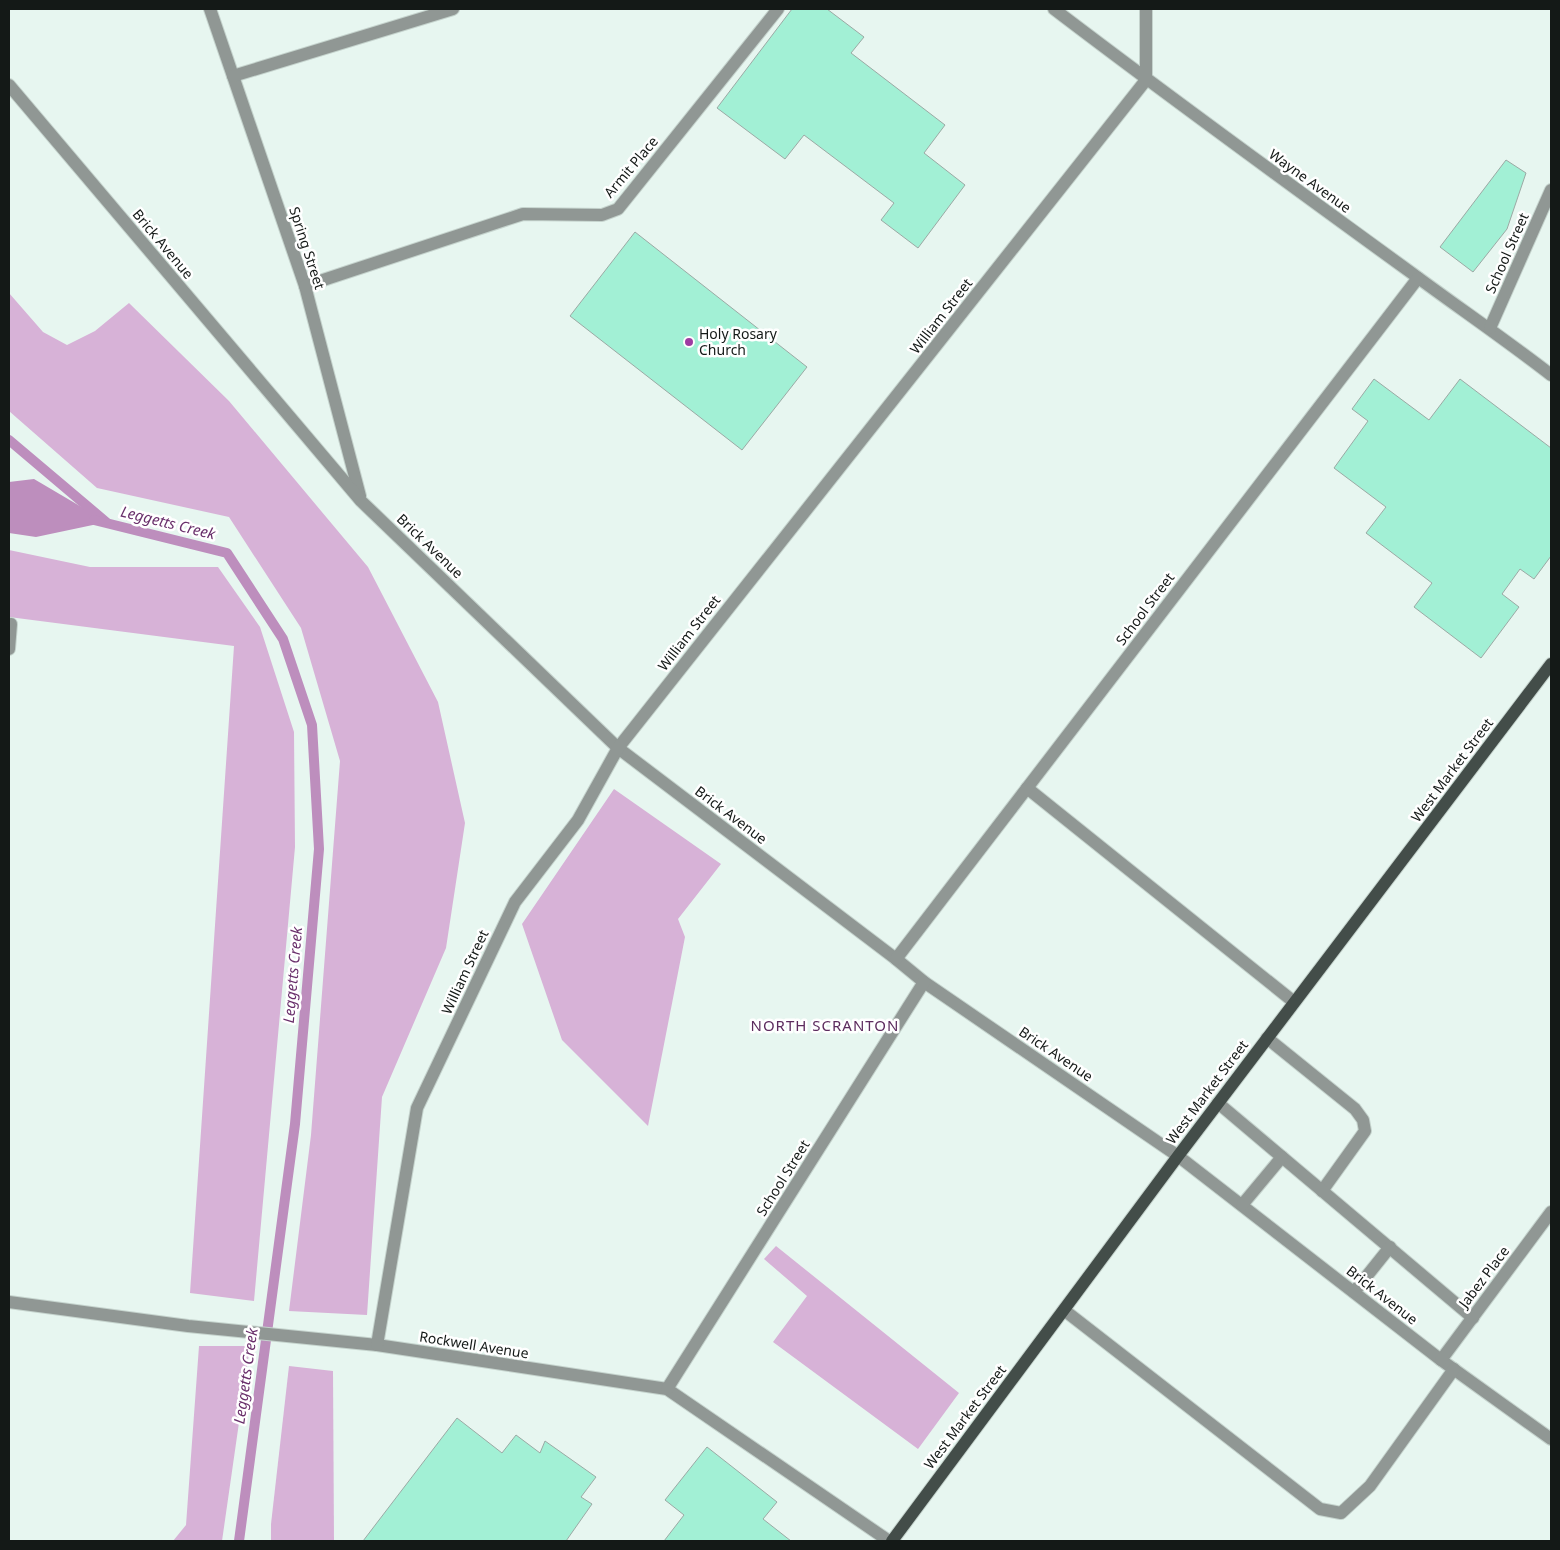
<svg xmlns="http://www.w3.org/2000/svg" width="1560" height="1550" font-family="'Noto Sans',sans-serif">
	<rect width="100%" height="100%" fill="#e7f6f0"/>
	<!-- green -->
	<g fill="#d7b2d7">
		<path d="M 9,293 L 43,332 L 67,345 L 95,331 L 129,303 L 229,401 L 368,567 L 438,702 L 465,823 L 446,948 L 382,1097 L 367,1315 L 289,1311 L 311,1135 L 340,761 L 301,628 L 229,517 L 97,488 L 9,411 Z"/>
		<path d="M 9,550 L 90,567 L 218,567 L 260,627 L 294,732 L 295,847 L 254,1301 L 190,1293 L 234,646 L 9,617 Z"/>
		<path d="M 614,789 L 721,864 L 678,919 L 685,937 L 648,1126 L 562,1040 L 522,924 Z"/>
		<path d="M 776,1246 L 959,1393 L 918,1449 L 773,1342 L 807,1296 L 764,1259 Z"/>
		<path d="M 199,1346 L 250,1346 L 222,1541 L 173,1541 L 186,1525 Z"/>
		<path d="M 289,1366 L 333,1371 L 334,1541 L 271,1541 L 271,1524 Z"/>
	</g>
	<!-- water -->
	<path fill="#bd8ebd" d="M 34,479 L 107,522 L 36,537 L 9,533 L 9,482 Z"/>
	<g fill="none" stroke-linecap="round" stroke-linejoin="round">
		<!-- stream -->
		<g stroke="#bd8ebd" stroke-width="10">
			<path d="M 9,440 L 106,522"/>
			<path d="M 94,520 L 227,553 L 283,639 L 312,725 L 319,849 L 295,1124 L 239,1541"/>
		</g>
	</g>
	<!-- building -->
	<g fill="#a2f0d5" stroke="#9ba9a4">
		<path d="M 792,9 L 827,9 L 864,37 L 851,53 L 945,125 L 924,153 L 965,185 L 918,248 L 881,220 L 894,203 L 804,135 L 785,159 L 717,108 Z"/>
		<path d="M 1506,160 L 1526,173 L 1507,229 L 1473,272 L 1440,247 Z"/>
		<path d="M 635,232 L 807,367 L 742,450 L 570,316 Z"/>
		<path d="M 1374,379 L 1429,420 L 1460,379 L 1551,448 L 1551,556 L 1534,579 L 1520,569 L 1502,594 L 1519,607 L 1481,658 L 1414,607 L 1432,583 L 1366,533 L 1386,507 L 1334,468 L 1368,421 L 1352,409 Z"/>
		<path d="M 457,1418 L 502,1453 L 516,1435 L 540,1453 L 545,1441 L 596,1477 L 581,1497 L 592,1504 L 566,1541 L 363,1541 Z"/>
		<path d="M 707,1447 L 777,1502 L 763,1519 L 791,1541 L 664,1541 L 684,1515 L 665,1500 Z"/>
	</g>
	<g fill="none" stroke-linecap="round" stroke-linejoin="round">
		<!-- minor casing -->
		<g stroke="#c5d3cd" stroke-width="14">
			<g id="minor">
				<path d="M 210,9 L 305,286 L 360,496"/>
				<path d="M 1054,9 C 1172,99 1293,187 1413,274 C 1459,308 1506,340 1551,375"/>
				<path d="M 233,76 L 453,9"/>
				<path d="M 9,85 L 361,501 L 618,748 L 896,959 L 924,982 L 1178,1156 L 1441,1360 L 1551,1439"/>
				<path d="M 305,286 L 523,214 L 602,215 L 618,209 L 778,9"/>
				<path d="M 1490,328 L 1551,190"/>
				<path d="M 9,649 L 11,624"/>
				<path d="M 1027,788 L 1294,1002"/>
				<path d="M 896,959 L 1418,278"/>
				<path d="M 1267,1038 L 1355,1109 L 1363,1120 L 1365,1131 L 1322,1191"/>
				<path d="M 1218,1103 L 1473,1318"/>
				<path d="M 1242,1205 L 1282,1157"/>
				<path d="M 1354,1292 L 1390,1247"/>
				<path d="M 9,1302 L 188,1326 L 377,1345 L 667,1389 L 889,1541"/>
				<path d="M 1064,1310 L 1320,1509 L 1341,1513 L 1370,1486 L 1454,1369"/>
				<path d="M 377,1345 L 417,1108 L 515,902 L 578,820 L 618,748 L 1146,80 L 1146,9"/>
				<path d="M 1441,1360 L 1551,1212"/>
				<path d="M 667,1389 L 924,982"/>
			</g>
		</g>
		<!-- major casing -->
		<g stroke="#c5d3cd" stroke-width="14">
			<path id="major" d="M 892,1541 L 1178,1156 L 1551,664"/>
		</g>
		<!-- minor -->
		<use href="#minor" stroke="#909794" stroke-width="12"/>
		<!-- major -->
		<use href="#major" stroke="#434d49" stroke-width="12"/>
	</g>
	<!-- markers -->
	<circle fill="#9e3ca2" stroke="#fff" stroke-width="2" cx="689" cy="342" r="5"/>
	<g text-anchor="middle" stroke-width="5" stroke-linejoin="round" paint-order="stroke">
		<!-- street labels -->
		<g font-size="14" fill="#141917" stroke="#fff">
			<text transform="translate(631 167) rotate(-50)" y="5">Armit Place</text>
			<text transform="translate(1310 181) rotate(36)" y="5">Wayne Avenue</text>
			<text transform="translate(163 244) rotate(50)" y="5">Brick Avenue</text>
			<text transform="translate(307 248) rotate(72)" y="5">Spring Street</text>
			<text transform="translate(1507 253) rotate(-66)" y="5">School Street</text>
			<text transform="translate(941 316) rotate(-52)" y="5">William Street</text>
			<text transform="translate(430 546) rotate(44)" y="5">Brick Avenue</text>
			<text transform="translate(1145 609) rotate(-53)" y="5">School Street</text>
			<text transform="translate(689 633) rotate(-52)" y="5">William Street</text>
			<text transform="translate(1452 770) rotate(-53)" y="5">West Market Street</text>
			<text transform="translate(731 815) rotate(37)" y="5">Brick Avenue</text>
			<text transform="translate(465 972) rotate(-65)" y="5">William Street</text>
			<text transform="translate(1056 1054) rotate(34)" y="5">Brick Avenue</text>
			<text transform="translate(1207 1092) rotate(-53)" y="5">West Market Street</text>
			<text transform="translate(783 1178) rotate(-58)" y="5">School Street</text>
			<text transform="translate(1484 1277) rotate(-53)" y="5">Jabez Place</text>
			<text transform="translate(1382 1295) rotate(38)" y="5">Brick Avenue</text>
			<text transform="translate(474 1345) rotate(9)" y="5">Rockwell Avenue</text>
			<text transform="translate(965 1417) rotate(-53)" y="5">West Market Street</text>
		</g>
		<!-- poi labels -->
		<g font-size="14" fill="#141917" stroke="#fff" text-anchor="start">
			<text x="699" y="339">Holy Rosary<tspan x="699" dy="16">Church</tspan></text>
		</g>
		<!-- water labels -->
		<g font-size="15" font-style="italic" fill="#692f6b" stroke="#fff">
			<text transform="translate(168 523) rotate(14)" y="5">Leggetts Creek</text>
			<text transform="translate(293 975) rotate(-85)" y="5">Leggetts Creek</text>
			<text transform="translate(246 1376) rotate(-82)" y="5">Leggetts Creek</text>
		</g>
		<!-- neighbourhood labels -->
		<g font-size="15" letter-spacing="1" fill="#5c2c5e" stroke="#fff">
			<text x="825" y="1031">NORTH SCRANTON</text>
		</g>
	</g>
	<!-- border -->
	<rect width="1560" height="1550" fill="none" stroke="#141917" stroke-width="20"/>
</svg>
